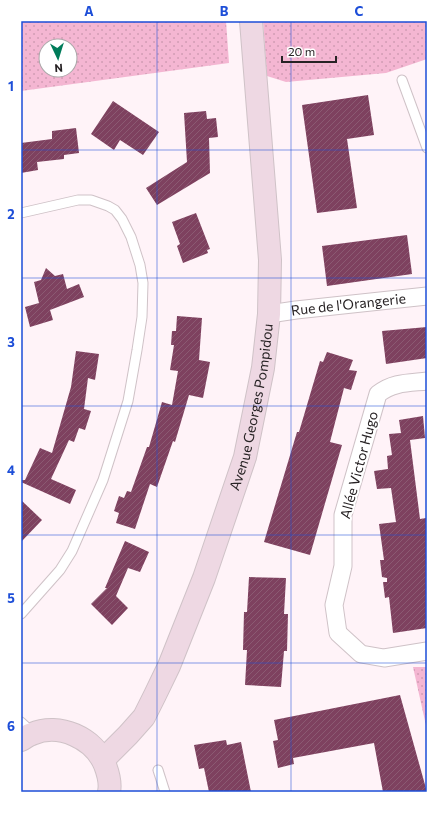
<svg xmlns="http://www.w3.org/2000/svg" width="448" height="813" font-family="Commissioner,sans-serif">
	<defs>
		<pattern id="grass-dots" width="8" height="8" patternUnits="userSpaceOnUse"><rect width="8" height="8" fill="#f4b6d2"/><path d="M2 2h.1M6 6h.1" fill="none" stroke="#d19cb4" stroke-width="1.8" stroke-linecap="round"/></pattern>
		<pattern id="building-hatch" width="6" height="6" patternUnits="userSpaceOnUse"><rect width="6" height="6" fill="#7e415f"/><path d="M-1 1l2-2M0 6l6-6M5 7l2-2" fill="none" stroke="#8b5a72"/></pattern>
	</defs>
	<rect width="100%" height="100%" fill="#fff3f8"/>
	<!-- grass -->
	<g fill="url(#grass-dots)" fill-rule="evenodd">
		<path d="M 21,21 L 226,21 L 229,63 L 21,91 ZM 46,46 L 70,46 L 70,70 L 46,70 Z"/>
		<path d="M 263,21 L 427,21 L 427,59 L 386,73 L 286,82 L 267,76 Z"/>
		<path d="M 413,667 L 427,667 L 427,730 Z"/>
	</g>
	<!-- building -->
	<g fill="url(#building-hatch)">
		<path d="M 368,95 L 374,135 L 347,139 L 357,208 L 317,213 L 302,105 Z"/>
		<path d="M 113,101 L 159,132 L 143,155 L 120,140 L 114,150 L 91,134 Z"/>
		<path d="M 206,111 L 207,119 L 216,118 L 218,137 L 209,138 L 210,173 L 157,205 L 146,188 L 187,162 L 184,113 Z"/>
		<path d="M 76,128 L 79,153 L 64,155 L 64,159 L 37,162 L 38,170 L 21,173 L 21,143 L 52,139 L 52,131 Z"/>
		<path d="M 196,213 L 210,249 L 207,250 L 208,253 L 183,263 L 177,246 L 180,244 L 172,222 Z"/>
		<path d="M 407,235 L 412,274 L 327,286 L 322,246 Z"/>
		<path d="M 46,268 L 55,276 L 63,274 L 67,289 L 79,284 L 84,297 L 50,310 L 53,320 L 30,327 L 25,307 L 39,303 L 34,282 L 41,280 Z"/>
		<path d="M 177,316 L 202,318 L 199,360 L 210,362 L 203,398 L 189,395 L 175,442 L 173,441 L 157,487 L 150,484 L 135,529 L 116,523 L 119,513 L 114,511 L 119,496 L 124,498 L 127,491 L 131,492 L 147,447 L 149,447 L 162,402 L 172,405 L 178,371 L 170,370 L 174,345 L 171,345 L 172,331 L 176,331 Z"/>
		<path d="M 427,327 L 427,358 L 386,364 L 382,331 Z"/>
		<path d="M 76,351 L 99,354 L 95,380 L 88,378 L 84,409 L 91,411 L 85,430 L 79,428 L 74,442 L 69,440 L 51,479 L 76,490 L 70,504 L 21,482 L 21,480 L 25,480 L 40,448 L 52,453 L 71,387 Z"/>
		<path d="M 327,352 L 353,360 L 349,370 L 357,371 L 351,390 L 344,388 L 330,442 L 342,445 L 310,555 L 264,542 L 297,432 L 299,432 L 320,361 L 323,362 Z"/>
		<path d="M 423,416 L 425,438 L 410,440 L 420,519 L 426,518 L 427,528 L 427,628 L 393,633 L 389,597 L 385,598 L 383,582 L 387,582 L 387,578 L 382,577 L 380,560 L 384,560 L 379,524 L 396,522 L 391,488 L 377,489 L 374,471 L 388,469 L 387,456 L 392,455 L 389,434 L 401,433 L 399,420 Z"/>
		<path d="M 21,500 L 42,520 L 21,542 Z"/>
		<path d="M 125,541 L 149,552 L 140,572 L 128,568 L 116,596 L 128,608 L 112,625 L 91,604 L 107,588 L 105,588 Z"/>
		<path d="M 249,577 L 286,578 L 284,614 L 288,614 L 287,651 L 284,651 L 281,687 L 245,685 L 247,650 L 243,650 L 244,612 L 247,612 Z"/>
		<path d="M 400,695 L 427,792 L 383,792 L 374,743 L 293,758 L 294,764 L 278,768 L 273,741 L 278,740 L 274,720 Z"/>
		<path d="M 226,740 L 227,745 L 241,742 L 251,792 L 209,792 L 204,768 L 199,769 L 194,745 Z"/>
	</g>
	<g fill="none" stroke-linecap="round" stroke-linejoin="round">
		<!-- service casing -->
		<g stroke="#cfc2c7" stroke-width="11">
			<g id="service">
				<path d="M 402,80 L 427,148"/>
				<path d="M 21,213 L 78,200 L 91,200 L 108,206 L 115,210 L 122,219 L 131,237 L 140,265 L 143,283 L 142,317 L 137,350 L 128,401 L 103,480 L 72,551 L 60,570 L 21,614"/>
				<path d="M 21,722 L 33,733"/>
				<path d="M 158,770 L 165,792"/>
			</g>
		</g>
		<!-- minor casing -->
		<g stroke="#cfc2c7" stroke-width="19">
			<g id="minor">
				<path id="s1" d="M 269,314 L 296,310 L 427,296"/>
				<path d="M 427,381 C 409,383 393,382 378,394 L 343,515 L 343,566 L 334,605 L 338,633 L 361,654 L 384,658 L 427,651"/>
			</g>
		</g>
		<!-- secondary casing -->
		<g stroke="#cfc2c7" stroke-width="24">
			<g id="secondary">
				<path d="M 21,740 C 25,738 28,735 32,734 C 59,722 94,738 105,765 C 108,773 111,783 109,792"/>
				<path id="s2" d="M 103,760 L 128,735 L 144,717 L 155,695 L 169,666 L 204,578 L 245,457 L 263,368 L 269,314 L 270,260 L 251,21"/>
			</g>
		</g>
		<!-- service -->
		<use href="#service" stroke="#fff" stroke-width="9"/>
		<!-- minor -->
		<use href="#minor" stroke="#fff" stroke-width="17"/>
		<!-- secondary -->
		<use href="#secondary" stroke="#eed8e3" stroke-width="22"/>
	</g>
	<!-- grid -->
	<path fill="none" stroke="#1d4ed8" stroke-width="1" stroke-opacity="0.55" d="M 157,21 L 157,792M 291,21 L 291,792M 21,150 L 427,150M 21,278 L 427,278M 21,406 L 427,406M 21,535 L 427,535M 21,663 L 427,663"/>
	<g text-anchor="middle" stroke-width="4" stroke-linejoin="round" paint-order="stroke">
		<!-- street labels -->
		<g font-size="14" fill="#282325" stroke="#fff">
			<text dy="5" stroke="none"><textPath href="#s1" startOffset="80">Rue de l'Orangerie</textPath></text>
			<text dy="5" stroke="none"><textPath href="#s2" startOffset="389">Avenue Georges Pompidou</textPath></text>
			<text transform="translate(359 465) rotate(-75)" y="5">Allée Victor Hugo</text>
		</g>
	</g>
	<!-- border -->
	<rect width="448" height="813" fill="none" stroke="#ffffff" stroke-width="44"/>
	<!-- north arrow -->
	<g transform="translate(58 58) rotate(176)"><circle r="19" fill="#ffffff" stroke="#a9a7a8"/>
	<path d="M0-3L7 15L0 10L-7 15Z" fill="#007c5a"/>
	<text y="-6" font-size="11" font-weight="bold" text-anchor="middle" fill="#282325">N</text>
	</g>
	<!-- scale -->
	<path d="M282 56v6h54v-6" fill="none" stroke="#282325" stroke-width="2"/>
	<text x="288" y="56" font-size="12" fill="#282325" stroke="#ffffff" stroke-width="3" paint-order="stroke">20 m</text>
	<rect x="22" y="22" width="404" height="769" fill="none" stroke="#1d4ed8" stroke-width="1.5"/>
	<g font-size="13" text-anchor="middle" font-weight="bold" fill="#1d4ed8">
		<text x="89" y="16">A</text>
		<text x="224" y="16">B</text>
		<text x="359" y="16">C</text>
		<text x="11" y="91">1</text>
		<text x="11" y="219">2</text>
		<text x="11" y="347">3</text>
		<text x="11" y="475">4</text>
		<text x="11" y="603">5</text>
		<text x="11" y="731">6</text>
	</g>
</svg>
